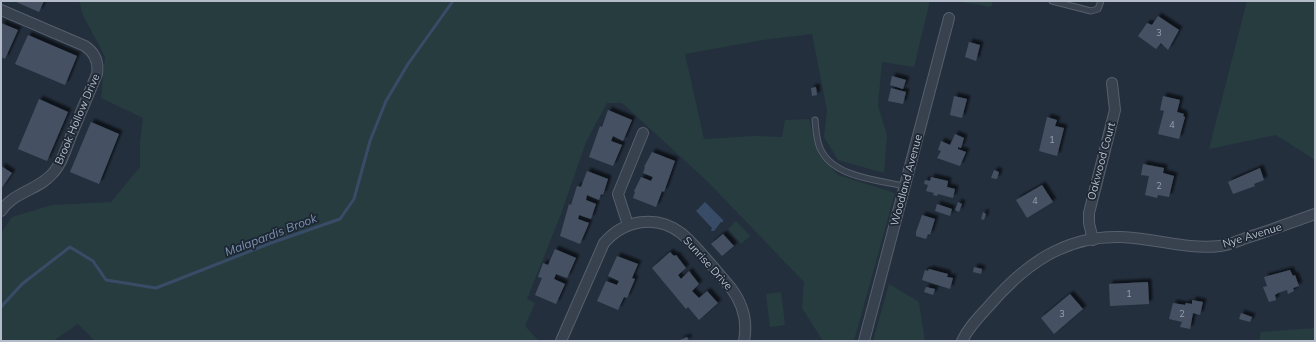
<svg xmlns="http://www.w3.org/2000/svg" width="1316" height="342" font-family="Mulish,sans-serif">
	<defs>
		<filter id="shadow"><feDropShadow dx="3.5" dy="-3.5" stdDeviation="1" flood-color="#0009"/></filter>
	</defs>
	<rect width="100%" height="100%" fill="#242f3e"/>
	<!-- green -->
	<g fill="#263c3f">
		<path d="M 79,1 L 930,1 L 914,67 L 882,62 L 878,105 L 887,136 L 884,173 L 838,160 L 824,137 L 827,110 L 812,34 L 763,40 L 685,54 L 704,139 L 755,136 L 782,137 L 785,120 L 809,119 L 819,155 L 838,175 L 895,193 L 854,341 L 823,341 L 802,308 L 804,282 L 706,180 L 622,103 L 607,103 L 586,142 L 561,214 L 527,299 L 535,303 L 525,326 L 539,341 L 95,341 L 78,324 L 53,341 L 1,341 L 1,233 L 12,217 L 52,205 L 111,202 L 140,167 L 140,143 L 143,118 L 101,98 L 105,57 L 83,15 Z"/>
		<path d="M 956,1 L 993,1 L 991,7 Z"/>
		<path d="M 1247,1 L 1315,1 L 1315,160 L 1276,135 L 1209,149 Z"/>
		<path d="M 736,221 L 750,236 L 741,244 L 728,229 Z"/>
		<path d="M 889,284 L 919,302 L 925,341 L 873,341 Z"/>
		<path d="M 781,292 L 785,325 L 770,327 L 766,294 Z"/>
		<path d="M 1315,328 L 1315,341 L 1259,341 L 1261,332 Z"/>
	</g>
	<!-- water -->
	<path fill="#394c67" d="M 705,202 L 723,220 L 723,222 L 721,222 L 714,231 L 711,231 L 712,228 L 696,211 Z"/>
	<g fill="none" stroke-linecap="round" stroke-linejoin="round">
		<!-- stream -->
		<path stroke="#394c67" stroke-width="3" d="M 1,307 L 22,284 L 70,247 L 93,261 L 106,280 L 156,288 L 271,243 L 340,219 L 354,199 L 370,141 L 386,101 L 408,64 L 453,1"/>
	</g>
	<!-- building -->
	<g fill="#455162" filter="url(#shadow)">
		<path d="M 14,1 L 44,1 L 39,12 Z"/>
		<path d="M 1158,16 L 1179,30 L 1168,50 L 1161,43 L 1156,49 L 1138,36 L 1147,23 L 1152,25 Z"/>
		<path d="M 1,23 L 18,30 L 5,59 L 1,57 Z"/>
		<path d="M 28,35 L 77,56 L 65,85 L 15,64 Z"/>
		<path d="M 969,42 L 980,45 L 976,61 L 965,57 Z"/>
		<path d="M 892,76 L 906,80 L 903,89 L 890,85 Z"/>
		<path d="M 816,87 L 817,95 L 812,96 L 811,88 Z"/>
		<path d="M 891,88 L 906,92 L 903,104 L 888,101 Z"/>
		<path d="M 954,96 L 967,99 L 962,118 L 950,115 Z"/>
		<path d="M 1163,96 L 1180,100 L 1177,112 L 1184,114 L 1183,116 L 1185,117 L 1179,139 L 1158,134 L 1164,111 L 1160,110 Z"/>
		<path d="M 39,99 L 68,112 L 47,161 L 18,149 Z"/>
		<path d="M 608,110 L 632,120 L 623,141 L 613,136 L 611,141 L 622,145 L 613,166 L 589,157 L 600,126 L 602,127 Z"/>
		<path d="M 1047,117 L 1057,120 L 1055,126 L 1064,128 L 1057,156 L 1039,151 Z"/>
		<path d="M 91,122 L 119,134 L 99,184 L 70,172 Z"/>
		<path d="M 955,134 L 964,138 L 961,148 L 958,147 L 958,149 L 966,152 L 960,166 L 937,158 L 941,151 L 938,150 L 941,141 L 950,145 Z"/>
		<path d="M 652,152 L 675,161 L 664,192 L 662,191 L 656,207 L 633,198 L 635,192 L 634,191 L 641,177 L 651,181 L 653,177 L 643,173 L 645,167 L 644,167 Z"/>
		<path d="M 1143,164 L 1164,168 L 1163,173 L 1174,176 L 1169,197 L 1158,195 L 1157,198 L 1145,195 L 1149,176 L 1141,175 Z"/>
		<path d="M 1,166 L 12,173 L 1,189 Z"/>
		<path d="M 1260,168 L 1264,180 L 1254,184 L 1255,186 L 1233,194 L 1228,182 Z"/>
		<path d="M 994,170 L 999,172 L 997,179 L 991,178 Z"/>
		<path d="M 587,171 L 608,179 L 603,195 L 601,194 L 599,200 L 587,195 L 586,200 L 596,204 L 591,219 L 579,215 L 578,219 L 589,223 L 580,244 L 560,236 L 569,204 L 571,205 L 577,186 L 581,187 Z"/>
		<path d="M 931,177 L 948,181 L 947,187 L 955,189 L 953,198 L 938,194 L 937,196 L 933,195 L 934,193 L 926,191 L 928,185 L 924,184 L 925,180 L 930,181 Z"/>
		<path d="M 1042,185 L 1053,202 L 1027,218 L 1016,200 Z"/>
		<path d="M 958,202 L 962,204 L 959,212 L 955,210 Z"/>
		<path d="M 937,204 L 952,209 L 950,216 L 935,211 Z"/>
		<path d="M 983,212 L 986,214 L 984,220 L 981,219 Z"/>
		<path d="M 922,215 L 935,219 L 930,235 L 928,234 L 926,239 L 916,236 L 916,232 Z"/>
		<path d="M 723,234 L 734,246 L 722,256 L 711,244 Z"/>
		<path d="M 555,249 L 576,258 L 567,278 L 556,274 L 554,279 L 565,284 L 556,304 L 535,295 L 542,278 L 538,277 L 543,263 L 548,265 Z"/>
		<path d="M 670,252 L 674,256 L 676,255 L 686,268 L 678,275 L 681,279 L 689,271 L 699,284 L 692,291 L 699,298 L 707,291 L 718,303 L 699,320 L 688,307 L 686,309 L 652,268 Z"/>
		<path d="M 617,256 L 638,264 L 632,278 L 635,279 L 627,298 L 624,297 L 618,310 L 597,301 L 606,281 L 617,285 L 619,281 L 608,276 Z"/>
		<path d="M 974,267 L 982,269 L 981,274 L 973,272 Z"/>
		<path d="M 929,269 L 948,274 L 947,277 L 953,278 L 950,289 L 922,280 L 925,270 L 928,271 Z"/>
		<path d="M 1290,270 L 1293,276 L 1295,275 L 1299,286 L 1293,288 L 1294,291 L 1288,294 L 1287,290 L 1278,293 L 1275,295 L 1276,300 L 1269,302 L 1263,287 L 1267,286 L 1264,277 Z"/>
		<path d="M 1148,282 L 1149,304 L 1110,306 L 1109,284 Z"/>
		<path d="M 926,287 L 935,289 L 933,295 L 924,292 Z"/>
		<path d="M 1070,294 L 1083,309 L 1054,334 L 1041,318 Z"/>
		<path d="M 1192,300 L 1203,302 L 1200,315 L 1193,313 L 1190,329 L 1180,327 L 1182,322 L 1169,319 L 1173,303 L 1185,305 L 1186,303 L 1192,304 Z"/>
		<path d="M 1241,313 L 1252,317 L 1250,322 L 1239,319 Z"/>
		<path d="M 687,337 L 689,341 L 678,341 Z"/>
	</g>
	<g fill="none" stroke-linecap="round" stroke-linejoin="round">
		<!-- service casing -->
		<g stroke="#565f6c" stroke-width="7">
			<g id="service">
				<path d="M 1052,1 L 1091,11 L 1098,9 L 1101,1"/>
				<path d="M 815,120 C 816,129 816,139 820,148 C 832,177 877,180 904,186"/>
			</g>
		</g>
		<!-- minor casing -->
		<g stroke="#565f6c" stroke-width="12">
			<g id="minor">
				<path d="M 1,10 L 85,46 C 95,53 99,62 97,74 C 89,93 81,112 73,131 C 67,145 63,162 53,173 C 39,190 13,192 1,211"/>
				<path d="M 628,225 L 618,194 L 643,133"/>
				<path d="M 1093,240 L 1089,223 L 1089,213 L 1115,110 L 1112,83"/>
				<path d="M 561,341 L 604,243 C 624,220 656,214 681,233 C 697,246 717,272 731,288 C 743,304 748,321 744,341"/>
				<path d="M 864,341 L 949,18"/>
				<path d="M 962,341 C 968,328 978,318 988,307 C 1023,266 1064,235 1121,237 C 1155,238 1186,250 1220,246 C 1230,245 1240,240 1249,237 C 1271,230 1293,222 1315,214"/>
			</g>
		</g>
		<!-- service -->
		<use href="#service" stroke="#38414e" stroke-width="5"/>
		<!-- minor -->
		<use href="#minor" stroke="#38414e" stroke-width="10"/>
	</g>
	<g text-anchor="middle" stroke-width="3.5" stroke-linejoin="round" paint-order="stroke">
		<!-- number labels -->
		<g font-size="9" fill="#98a1af">
			<text x="1159" y="36">3</text>
			<text x="1172" y="128">4</text>
			<text x="1052" y="143">1</text>
			<text x="1159" y="189">2</text>
			<text x="1035" y="204">4</text>
			<text x="1129" y="297">1</text>
			<text x="1062" y="317">3</text>
			<text x="1182" y="317">2</text>
		</g>
		<!-- street labels -->
		<g font-size="11" fill="#b4bcc9" stroke="#1d2633">
			<text transform="translate(77 119) rotate(-67)" y="4">Brook Hollow Drive</text>
			<text transform="translate(1101 161) rotate(-75)" y="4">Oakwood Court</text>
			<text transform="translate(906 180) rotate(-75)" y="4">Woodland Avenue</text>
			<text transform="translate(1252 235) rotate(-17)" y="4">Nye Avenue</text>
			<text transform="translate(708 263) rotate(48)" y="4">Sunrise Drive</text>
		</g>
		<!-- water labels -->
		<g font-size="12" font-style="italic" fill="#7c92b1" stroke="#1d2633">
			<text transform="translate(271 235) rotate(-21)" y="4">Malapardis Brook</text>
		</g>
	</g>
	<!-- border -->
	<rect width="1316" height="342" fill="none" stroke="#b4bcc9" stroke-width="4"/>
</svg>
